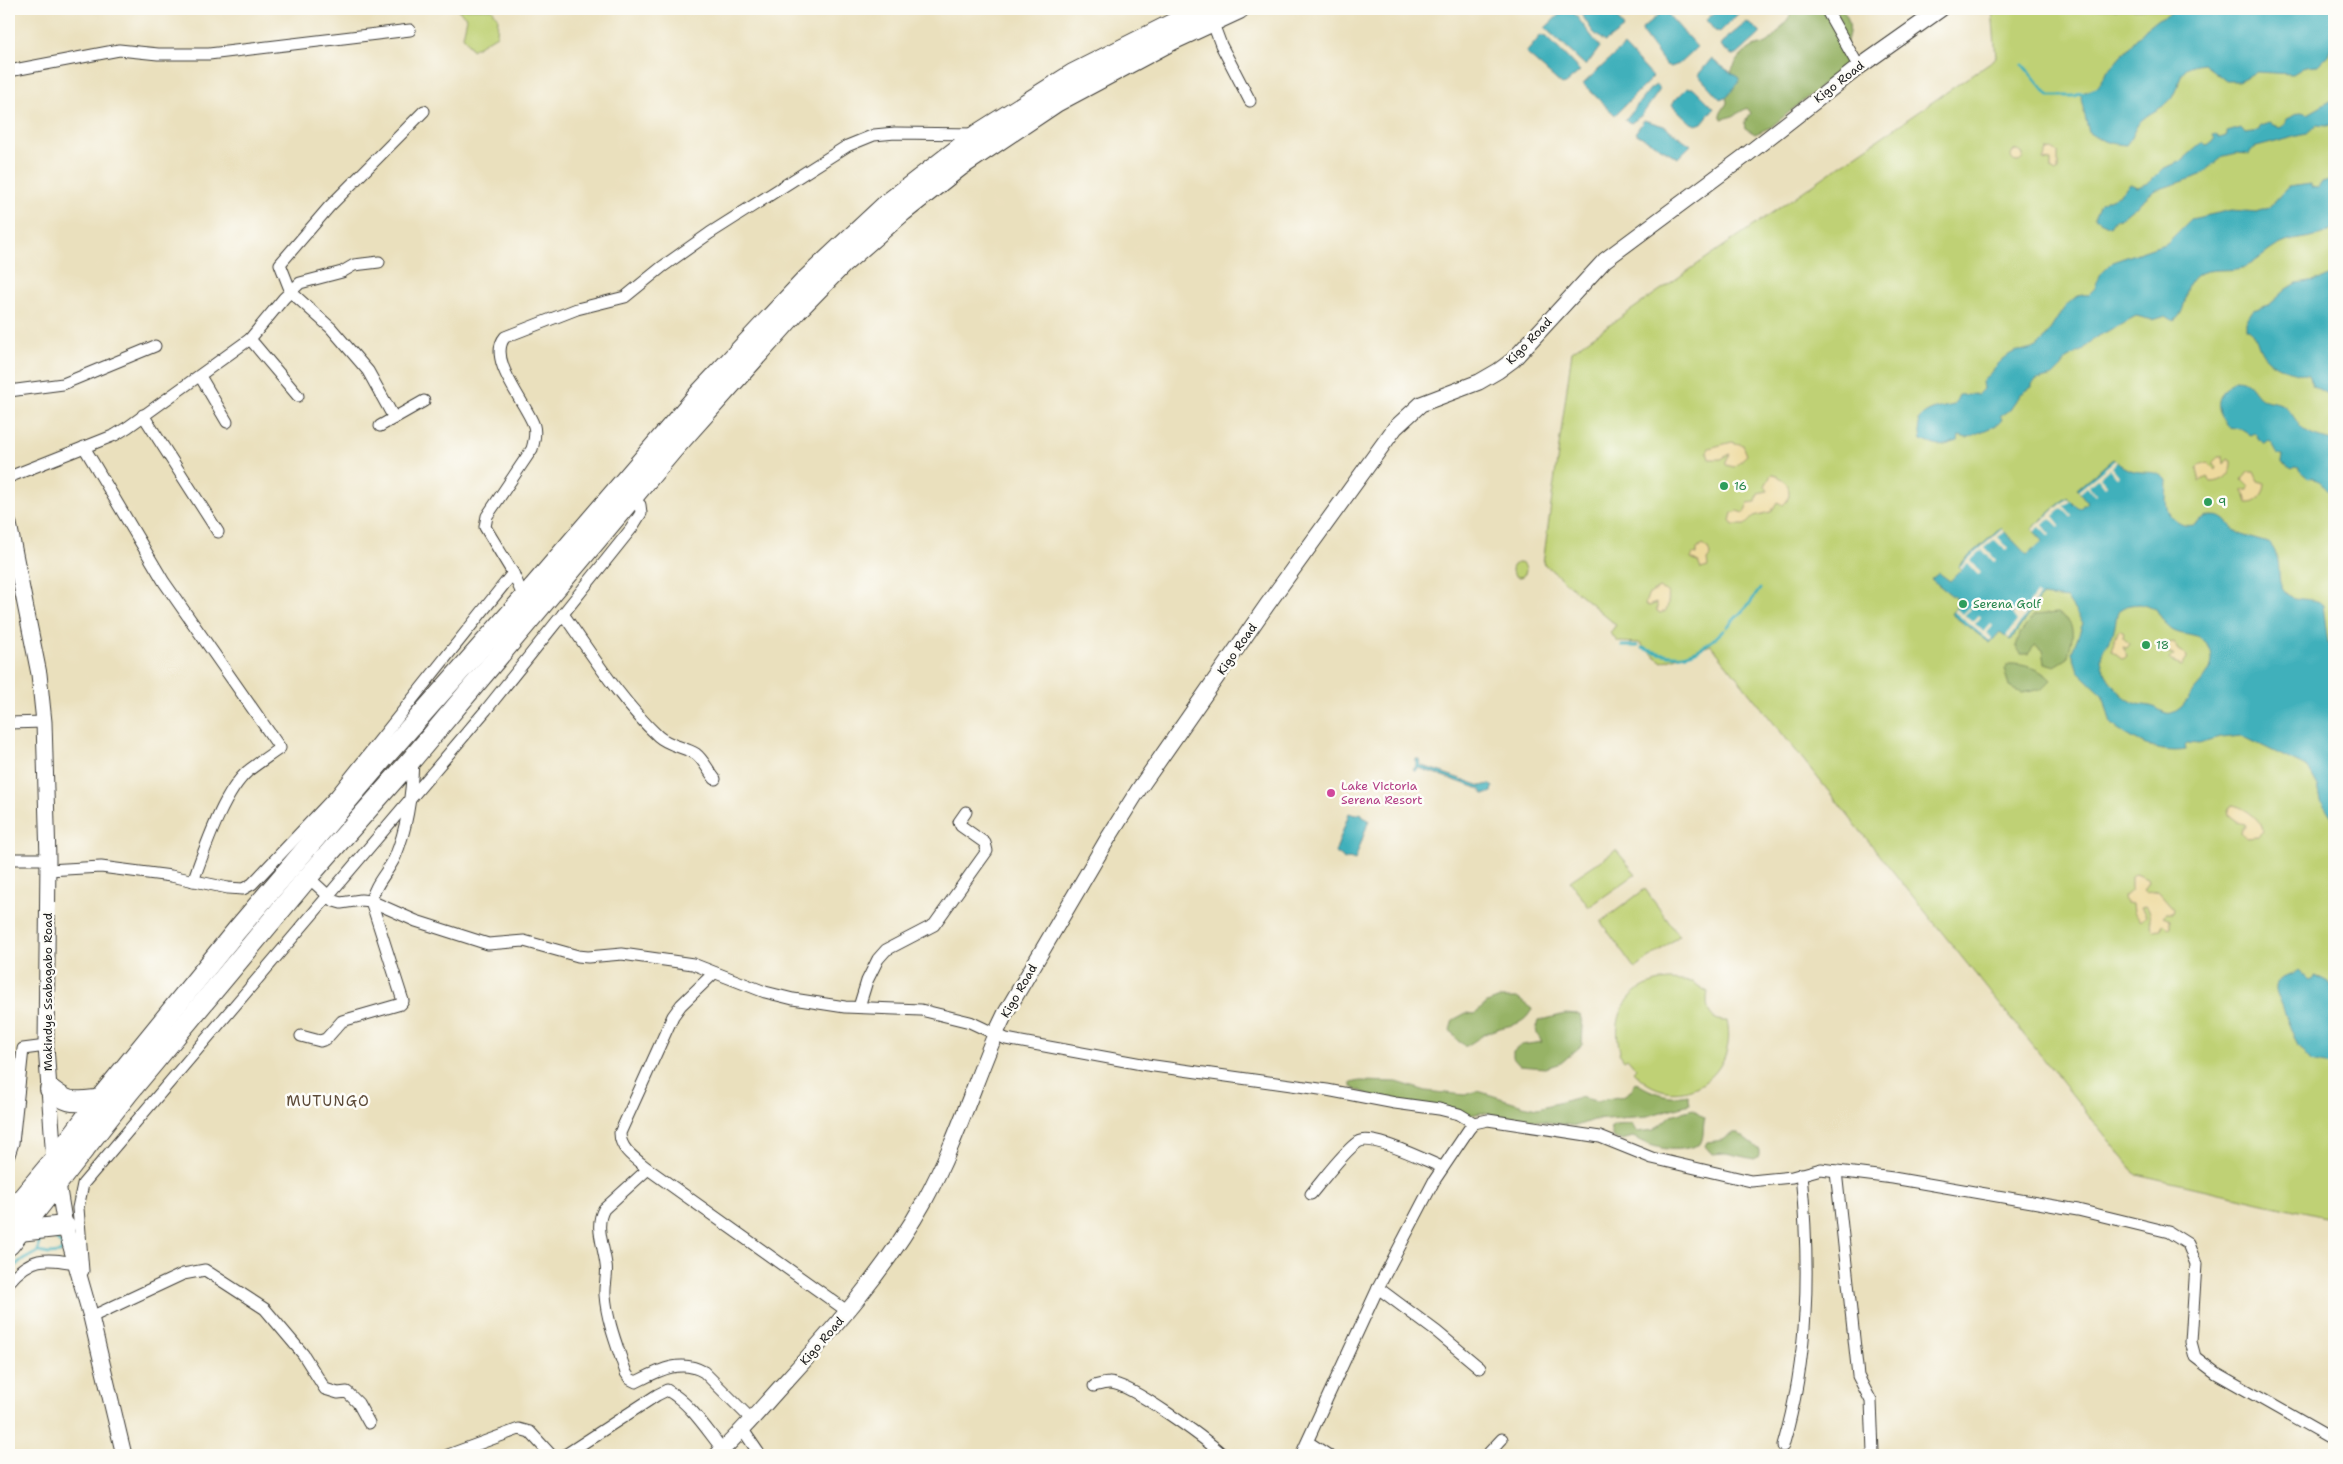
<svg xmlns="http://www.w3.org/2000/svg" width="2343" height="1464" font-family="'Shantell Sans',sans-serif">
	<rect width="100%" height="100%" fill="#fdfcf7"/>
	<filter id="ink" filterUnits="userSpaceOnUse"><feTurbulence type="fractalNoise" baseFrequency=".02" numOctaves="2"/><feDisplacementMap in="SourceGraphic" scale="10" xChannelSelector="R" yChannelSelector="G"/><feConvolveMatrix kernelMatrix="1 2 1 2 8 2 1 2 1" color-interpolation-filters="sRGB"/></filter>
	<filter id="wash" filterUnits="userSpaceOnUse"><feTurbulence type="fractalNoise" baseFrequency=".0096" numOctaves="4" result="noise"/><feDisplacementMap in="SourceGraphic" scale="20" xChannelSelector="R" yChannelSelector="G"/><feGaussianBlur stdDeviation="1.12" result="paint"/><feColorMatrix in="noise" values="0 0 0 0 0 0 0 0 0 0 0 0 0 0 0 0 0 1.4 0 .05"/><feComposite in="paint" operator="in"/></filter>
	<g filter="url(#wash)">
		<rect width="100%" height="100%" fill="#eae0bd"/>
		<!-- green -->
		<g fill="#bfd174" stroke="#6e7648">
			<path d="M 457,9 L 492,9 L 498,18 L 497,35 L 472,50 L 463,36 L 467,18 Z"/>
			<path d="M 1992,9 L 2334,9 L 2334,1219 L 2136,1174 L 1711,645 L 1662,662 L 1639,643 L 1618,642 L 1610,633 L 1616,625 L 1543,563 L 1572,351 L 1996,58 Z"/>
			<circle cx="1519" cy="570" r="7"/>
			<path d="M 1616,850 L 1636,874 L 1589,907 L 1570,881 Z"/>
			<path d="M 1645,889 L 1679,936 L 1635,969 L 1601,922 Z"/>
			<path d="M 1670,980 L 1692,982 L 1708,992 C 1705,1007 1709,1022 1727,1021 C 1740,1078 1673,1118 1633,1071 L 1636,1068 L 1627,1058 L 1624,1060 L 1619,1053 L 1620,1051 C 1610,1014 1630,982 1670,980 Z"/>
		</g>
		<!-- forest -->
		<g fill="#97b366" stroke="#5a6841">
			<path d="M 1795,9 L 1842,9 C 1859,31 1841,38 1847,60 L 1842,69 L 1771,127 L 1755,134 L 1745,128 L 1744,123 L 1751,113 L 1747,108 L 1733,116 L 1722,119 L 1720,114 L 1727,103 C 1724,82 1734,57 1753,47 C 1758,45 1764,45 1768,42 C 1779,34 1787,19 1795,9 Z"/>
			<path d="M 2058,613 C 2080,627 2071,637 2068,658 L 2055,666 L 2045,663 L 2043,650 L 2035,645 L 2028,654 L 2021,654 L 2016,646 L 2020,634 L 2034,615 Z"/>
			<path d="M 2009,664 C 2022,663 2043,670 2051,680 L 2042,689 L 2022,693 L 2009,687 L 2004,668 Z"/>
			<path d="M 1500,998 L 1517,998 L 1532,1009 C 1523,1027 1510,1024 1494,1030 C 1484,1033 1476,1041 1466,1046 L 1458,1041 L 1450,1030 L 1453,1020 L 1466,1013 L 1475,1014 L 1487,1003 Z"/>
			<path d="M 1565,1014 L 1580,1015 L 1583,1026 L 1582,1045 L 1561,1063 L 1545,1068 L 1520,1066 L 1513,1058 L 1513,1052 L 1521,1045 L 1542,1042 C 1536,1034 1535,1030 1538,1021 Z"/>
			<path d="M 1360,1081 L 1397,1082 L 1426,1091 L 1465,1095 L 1478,1091 L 1523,1105 L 1538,1108 L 1580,1097 L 1596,1101 L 1623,1096 L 1632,1090 L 1635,1082 C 1652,1093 1668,1099 1688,1095 L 1690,1104 L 1647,1116 L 1593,1120 L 1576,1126 L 1481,1113 L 1466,1116 L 1374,1097 L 1351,1087 L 1351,1083 Z"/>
			<path d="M 1693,1109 L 1705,1118 C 1702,1128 1705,1135 1700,1144 C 1677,1154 1654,1149 1633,1137 L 1622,1140 L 1613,1138 L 1610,1128 L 1615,1125 L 1632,1124 L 1636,1132 L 1654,1130 L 1671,1115 Z"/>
			<path d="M 1733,1133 L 1738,1133 L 1760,1150 L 1760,1156 L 1754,1159 L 1726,1153 L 1712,1154 L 1705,1146 L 1707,1142 L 1722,1140 Z"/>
		</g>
		<!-- sand -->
		<g fill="#eeda9e" stroke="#857b5d">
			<path d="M 2052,149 L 2058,153 L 2058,170 L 2056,172 L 2051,169 L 2051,161 L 2043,160 L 2047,150 Z"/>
			<circle cx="2017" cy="156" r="6"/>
			<path d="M 1732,442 L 1743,445 L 1747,455 L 1734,467 L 1726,465 L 1726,461 L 1730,454 L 1721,459 L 1709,459 L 1707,452 L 1709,448 Z"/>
			<path d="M 2218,457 L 2223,457 L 2224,464 L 2228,459 L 2232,461 C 2233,474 2223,482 2211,482 L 2207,477 L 2200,481 L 2197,470 L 2199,466 L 2208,463 L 2215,470 L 2216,467 L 2213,462 Z"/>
			<path d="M 2248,472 L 2254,472 L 2258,481 L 2265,483 C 2264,494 2258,504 2247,503 L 2243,490 L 2248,490 L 2249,487 L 2242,480 Z"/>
			<path d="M 1771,475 C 1786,475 1796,495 1783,505 L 1777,502 L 1771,512 L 1754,516 L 1745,525 L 1733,525 L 1730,521 L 1732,513 L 1738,511 L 1744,513 L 1748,503 L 1756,502 L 1758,493 L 1768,491 L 1765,486 Z"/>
			<path d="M 1702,545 L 1710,551 L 1711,555 L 1707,560 L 1708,567 L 1701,569 L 1698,562 L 1691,559 L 1693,554 L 1697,555 L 1697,549 Z"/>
			<path d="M 1659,588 L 1668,592 C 1669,597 1668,607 1666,611 L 1660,613 L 1657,611 L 1657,603 L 1649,606 L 1645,604 L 1648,595 Z"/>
			<path d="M 2119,629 L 2124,632 L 2123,638 L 2130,644 L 2127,648 L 2123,647 L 2127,656 L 2123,659 L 2111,650 Z"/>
			<path d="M 2169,642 L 2174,643 L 2178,650 L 2186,655 L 2187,659 L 2182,666 L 2171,662 L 2170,660 L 2175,656 L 2168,653 L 2165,647 Z"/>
			<path d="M 2231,805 C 2242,805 2263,820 2263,832 L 2258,837 L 2246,838 L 2241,832 L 2242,828 L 2246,826 L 2245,824 L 2237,822 L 2229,816 L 2228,809 Z"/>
			<path d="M 2135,874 L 2147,879 L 2148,882 L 2143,891 L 2145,893 L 2158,891 L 2174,909 L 2173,913 L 2166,913 L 2163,916 L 2170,919 L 2170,927 L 2168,928 L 2162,924 L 2161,930 L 2154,931 C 2148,923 2152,914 2145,906 L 2141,907 L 2146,916 L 2141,921 L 2134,913 L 2133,904 C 2128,903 2124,904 2123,897 L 2131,890 L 2131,877 Z"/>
		</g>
		<!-- water -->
		<g fill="#40b0bb" stroke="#2e666c" fill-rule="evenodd">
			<path d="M 1565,9 L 1574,13 L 1600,47 L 1586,66 L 1545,28 Z"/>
			<path d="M 1578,9 L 1611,9 L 1624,28 L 1605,42 L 1593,32 Z"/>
			<path d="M 1719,9 L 1739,9 L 1741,11 L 1720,32 L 1715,31 L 1706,20 Z"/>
			<path d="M 2179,9 L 2332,9 L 2333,42 L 2328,55 L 2318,65 L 2306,66 L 2293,74 L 2256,72 L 2238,81 L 2226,81 L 2203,63 C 2173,66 2184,84 2172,98 C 2164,108 2152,111 2143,119 C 2135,125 2133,137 2126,145 C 2111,144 2101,141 2089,133 L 2081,99 L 2082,93 L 2096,88 L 2106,73 L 2146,28 L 2158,19 Z"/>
			<path d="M 1664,10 L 1697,47 L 1679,64 L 1671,67 L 1666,65 L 1643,34 L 1642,29 Z"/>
			<path d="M 1747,22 L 1760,31 L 1760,34 L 1737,55 L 1732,55 L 1722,47 L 1721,43 Z"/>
			<path d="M 1541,35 L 1548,38 L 1580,71 L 1565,84 L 1562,85 L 1526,53 Z"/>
			<path d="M 1624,46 L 1653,77 L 1615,115 L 1583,84 Z"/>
			<path d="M 1711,59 L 1739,78 L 1739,82 L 1728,96 L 1720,99 L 1698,75 Z"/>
			<path d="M 1656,85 L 1659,87 L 1659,91 L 1642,115 L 1631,123 L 1625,120 L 1650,89 Z"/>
			<path d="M 1687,88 L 1694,88 L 1714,108 L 1702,123 L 1696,125 L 1691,123 L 1672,105 L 1674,101 Z"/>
			<path d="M 2334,99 L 2334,123 L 2327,126 L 2316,125 L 2306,134 L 2253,148 L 2249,154 L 2237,153 L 2224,156 L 2201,175 L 2154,191 L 2123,217 L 2114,220 L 2110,226 L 2094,218 L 2100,203 L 2120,194 L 2130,184 L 2138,187 L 2150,182 L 2164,168 L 2180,162 L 2203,142 L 2206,145 L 2212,143 L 2215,139 L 2213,135 L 2216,134 L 2219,138 L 2227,136 L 2227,132 L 2241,128 L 2245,133 L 2259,131 L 2260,126 L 2269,123 L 2280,128 L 2285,124 L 2287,119 L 2302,112 L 2308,114 Z"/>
			<path d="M 1644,120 L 1664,126 L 1691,145 L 1678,158 L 1635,133 Z"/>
			<path d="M 2334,179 L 2334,227 C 2320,240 2298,236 2281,244 C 2267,250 2256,264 2242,268 C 2228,272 2210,267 2197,275 C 2181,285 2190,310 2174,321 L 2166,316 L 2153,320 L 2136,316 L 2095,338 L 2083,350 L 2066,359 L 2062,367 L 2053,376 L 2037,380 L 2032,384 L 2032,387 L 2021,394 L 2010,410 L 2000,417 L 2002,419 L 1999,424 L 1967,438 L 1959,436 L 1958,441 C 1938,447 1942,448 1921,440 L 1918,420 C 1928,408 1941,408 1954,405 L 1959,395 L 1978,394 L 1983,389 L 1982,382 C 1992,372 1999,360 2012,353 C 2021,348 2031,354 2040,344 C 2053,331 2066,291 2088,295 L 2095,288 L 2099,275 L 2112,262 L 2167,243 L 2191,219 L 2232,210 L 2257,212 L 2268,208 L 2288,187 L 2311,184 L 2311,187 L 2317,188 L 2321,182 Z"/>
			<path d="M 2334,273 L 2334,398 L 2313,386 L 2308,375 C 2293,372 2272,368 2263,354 C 2255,342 2260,338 2246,328 L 2246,321 L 2253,310 L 2269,305 L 2287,289 L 2297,283 L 2323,279 Z"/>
			<path d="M 2235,379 C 2248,379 2250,387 2258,396 C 2265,402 2275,401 2283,405 C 2291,411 2294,418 2300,426 C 2307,436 2323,439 2334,441 L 2334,498 C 2329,490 2320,482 2312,477 L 2308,478 L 2299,470 L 2299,468 L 2294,467 L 2292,469 L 2282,463 L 2283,455 L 2278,454 L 2272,443 L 2269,441 L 2265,444 L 2256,437 L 2257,435 L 2254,433 L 2250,435 L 2240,429 L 2229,427 C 2213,406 2216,396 2235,379 Z"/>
			<path d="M 2113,459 C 2119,464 2125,469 2134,471 C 2147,474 2157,469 2167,480 C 2167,498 2161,514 2181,524 C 2184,526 2192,526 2195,524 C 2204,519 2209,514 2220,517 C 2228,520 2231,528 2237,532 C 2246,538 2260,540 2270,544 C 2285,562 2274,578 2284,591 C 2294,604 2312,595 2323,605 L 2328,643 L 2334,663 L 2334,820 L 2321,801 L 2318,786 L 2308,768 L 2242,736 L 2221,738 L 2199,744 L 2187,743 L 2185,745 L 2186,750 C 2157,755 2133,740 2111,724 L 2103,695 L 2078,671 L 2072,652 L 2083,623 L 2067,599 L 2041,596 L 2011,640 L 2000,632 L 1990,643 L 1951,614 L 1960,602 L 1931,579 L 1939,573 L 1950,581 L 1961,570 L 1958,566 L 2001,528 L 2027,555 L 2043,541 L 2032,529 L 2067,497 L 2079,509 L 2087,502 L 2077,489 ZM 2140,604 L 2156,609 C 2161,617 2165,625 2172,630 C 2183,637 2203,633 2209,647 C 2217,663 2208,675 2197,687 C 2189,695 2185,707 2174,712 C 2165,717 2159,707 2150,706 C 2145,705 2140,705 2135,703 C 2121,698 2096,669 2102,653 C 2104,647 2109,642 2112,636 C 2120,616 2110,606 2140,604 Z"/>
			<path d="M 1416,759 L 1419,759 L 1420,765 L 1481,786 L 1489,784 L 1493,787 L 1492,792 L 1484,795 L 1480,789 L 1419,768 L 1415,772 L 1413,770 L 1416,766 Z"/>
			<path d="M 1349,813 L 1355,815 L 1361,813 L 1363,817 L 1369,820 L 1355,860 L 1349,858 L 1344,860 L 1340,855 L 1335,853 Z"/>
			<path d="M 2298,970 L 2310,981 L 2314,979 L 2315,976 L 2328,983 L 2334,992 L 2334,1071 L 2326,1064 L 2311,1061 L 2298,1046 L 2276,991 C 2275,974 2289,979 2298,970 Z"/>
		</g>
		<!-- pier -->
		<g fill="#eae0bd">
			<path d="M 2115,460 L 2117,462 L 2112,467 L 2119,476 L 2117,477 L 2109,469 L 2100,477 L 2107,485 L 2105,487 L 2098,478 L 2089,486 L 2096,495 L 2095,496 L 2087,487 L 2080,493 L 2078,491 Z"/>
			<path d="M 2068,498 L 2070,501 L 2064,506 L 2072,515 L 2071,517 L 2062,508 L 2053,516 L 2060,525 L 2059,527 L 2050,518 L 2043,525 L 2051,535 L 2049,536 L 2040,527 L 2034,532 L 2032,529 Z"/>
			<path d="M 2002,529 L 2005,532 L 1998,537 L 2009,549 L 2006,551 L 1995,540 L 1985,548 L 1996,560 L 1994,562 L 1982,550 L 1970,561 L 1981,573 L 1978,575 L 1967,563 L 1960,569 L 1959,567 Z"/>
			<path d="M 2036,593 L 2039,596 L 2009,639 L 2006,636 L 2017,621 L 2012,614 L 2021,605 L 2026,608 Z"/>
			<path d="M 1969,607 L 1971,608 L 1964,616 L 1973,622 L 1979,615 L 1981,617 L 1975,624 L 1984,632 L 1991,624 L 1993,626 L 1987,633 L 1992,638 L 1990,641 L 1953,611 L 1956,608 L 1962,614 Z"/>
		</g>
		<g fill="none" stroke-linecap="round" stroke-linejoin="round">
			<!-- stream -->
			<g stroke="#40b0bb" stroke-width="3">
				<path d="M 2023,65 L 2049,96 L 2075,96 L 2082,93 L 2084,94"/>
				<path d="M 1727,627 L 1750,603 L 1760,589"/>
				<path d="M 1622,646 L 1637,646"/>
				<path d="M 1642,648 C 1679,661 1695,658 1724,630"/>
				<path d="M 38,1251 L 40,1235"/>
				<path d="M 9,1264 L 16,1250"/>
				<path d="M 11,1271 L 19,1262 L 38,1252 L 49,1254 L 59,1253 L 62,1250 L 62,1245 L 52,1235"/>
			</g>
		</g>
	</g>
	<g filter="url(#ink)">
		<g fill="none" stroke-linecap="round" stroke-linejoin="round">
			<!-- street casing -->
			<g stroke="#3b3934" stroke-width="13">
				<g id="street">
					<path d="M 1826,9 L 1859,67"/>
					<path d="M 1212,21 L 1221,45 L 1250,101"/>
					<path d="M 9,71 L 119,50 L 158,54 L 209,54 L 410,30"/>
					<path d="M 250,339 L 298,396"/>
					<path d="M 200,376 L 227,422"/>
					<path d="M 9,391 L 63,384 L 155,346"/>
					<path d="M 143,415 L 218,532"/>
					<path d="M 394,418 L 368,371 L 331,328 L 291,292 L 280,264 L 329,207 L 424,111"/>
					<path d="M 380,426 L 424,401"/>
					<path d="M 84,447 L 164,582 L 280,748 C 269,756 258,763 248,771 C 223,793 205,849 193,881"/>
					<path d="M 9,477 L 115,435 L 128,427 L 250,339 L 284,298 L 300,283 L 342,272 L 354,265 L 379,262"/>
					<path d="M 524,598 L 513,573 L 485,527 L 487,516 L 532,449 C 534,442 536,433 534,426 C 527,404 486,359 505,337 L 577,309 L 625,297 L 662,267 L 710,233 L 847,146 L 874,135 L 895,133 L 976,134"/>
					<path d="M 563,614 C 593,656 620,700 658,736 C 669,746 685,747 696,754 C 703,759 709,772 715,779"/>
					<path d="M 9,723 L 44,722"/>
					<path d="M 9,859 L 48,859"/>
					<path d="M 48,870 L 101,867 L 171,876 L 228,888 L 243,889 L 252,884 L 336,795 L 513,573"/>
					<path d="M 308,877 L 334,901 L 341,903 L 361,900 L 371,901 L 416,921 L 488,944 L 524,941 L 578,956 L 588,957 L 622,954 L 693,964 L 765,992 L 793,999 L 845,1007 L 921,1010 L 970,1022 L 1006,1039 L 1147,1065 L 1327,1090 L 1395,1103 L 1439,1109 L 1459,1114 L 1474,1123"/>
					<path d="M 714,973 L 681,1005 L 673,1016 L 620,1133 C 620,1150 636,1159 648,1169 L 847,1311"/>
					<path d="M 859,1007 L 867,981 L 878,959 L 886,950 L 934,925 L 987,851 L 985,843 L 961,826 L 959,822 L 966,812"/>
					<path d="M 301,1036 L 320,1041 L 326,1039 L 342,1021 L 401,1004 L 403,1001 L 371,901 C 374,885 388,872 395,857 C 408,826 412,793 413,759"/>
					<path d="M 9,1155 L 13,1143 L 23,1049 L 46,1046"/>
					<path d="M 648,1169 L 604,1209 C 594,1226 604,1246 606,1265 C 608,1275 604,1285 605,1295 C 607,1322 618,1348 626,1373 L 630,1379 L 636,1382 C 658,1371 681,1358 704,1372 L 751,1419"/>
					<path d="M 1836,1171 L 1858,1376 L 1871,1401 L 1873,1452"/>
					<path d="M 1311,1194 C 1323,1180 1344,1151 1358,1142 C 1372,1133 1426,1161 1442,1167"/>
					<path d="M 83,1271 L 78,1208 L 83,1184 L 486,710 L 631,529 L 641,513 L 640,505 L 632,498"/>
					<path d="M 9,1282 C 31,1256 44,1258 76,1263"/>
					<path d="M 1378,1288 L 1437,1332 L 1480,1368"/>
					<path d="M 91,1317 L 183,1274 L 205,1270 L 265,1309 L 303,1354 L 325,1389 L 338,1393 L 347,1392 L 358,1403 L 369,1423"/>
					<path d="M 1094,1386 C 1098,1385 1104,1383 1109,1383 C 1129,1382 1207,1440 1223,1455"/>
					<path d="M 743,1430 L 760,1455"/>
					<path d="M 1308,1442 L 1328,1455"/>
					<path d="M 1783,1446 C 1809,1357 1810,1266 1801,1174"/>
					<path d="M 448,1455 L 519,1429 L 530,1432 L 551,1455"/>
					<path d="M 565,1455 L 657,1395 L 667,1390 C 691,1404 706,1429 723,1450"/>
					<path d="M 1301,1455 L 1378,1288 L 1434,1181 L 1469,1129 L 1474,1123 L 1488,1120 L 1600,1137 L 1652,1158 L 1751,1181 L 1792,1177 L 1821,1169 L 1893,1178 L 2078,1210 L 2169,1232 L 2188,1244 L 2196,1264 L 2191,1342 L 2195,1357 L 2216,1373 L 2334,1440"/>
					<path d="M 1487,1455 L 1502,1439"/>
				</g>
			</g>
			<!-- secondary casing -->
			<g stroke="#3b3934" stroke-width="17">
				<g id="secondary">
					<path d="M 9,524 L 39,674 L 44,722 L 48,859 L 46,1046 L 54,1160 L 65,1226 L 91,1317 L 124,1455"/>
					<path d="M 717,1455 C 742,1432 763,1406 786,1381 C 837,1325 887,1268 924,1202 C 953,1149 972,1090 995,1035 L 1005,1014 L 1107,840 L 1139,789 L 1267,605 L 1395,428 L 1421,404 L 1479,382 L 1498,371 L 1513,360 L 1605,260 L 1745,156 L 1859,67 L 1941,9"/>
				</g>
			</g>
			<!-- highway casing -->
			<g stroke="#3b3934" stroke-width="22">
				<g id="highway">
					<path d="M 50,1089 C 72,1106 73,1101 99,1100"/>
					<path d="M 9,1214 L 54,1160 L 99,1100 L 237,930 L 386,755 L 524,598 L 702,391 L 807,279 L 886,205 L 978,134 L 1073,74 L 1202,9"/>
					<path d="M 19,1231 L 65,1226"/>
					<path d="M 9,1245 L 129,1092 L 308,877 L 413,758 L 673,449 L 798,309 L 842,264 L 903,211 L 960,166 L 1056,102 L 1172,40 L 1239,9"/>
				</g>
			</g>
			<!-- street -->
			<use href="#street" stroke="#fff" stroke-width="11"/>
			<!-- secondary -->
			<use href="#secondary" stroke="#fff" stroke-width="15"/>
			<!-- highway -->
			<use href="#highway" stroke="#fff" stroke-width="20"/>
		</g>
	</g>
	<!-- markers -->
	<g fill="#2e9e5b" stroke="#fdfcf7" stroke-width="2">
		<circle cx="1724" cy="486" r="5"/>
		<circle cx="2208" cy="502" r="5"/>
		<circle cx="1963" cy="604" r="5"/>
		<circle cx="2146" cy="645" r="5"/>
	</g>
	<circle fill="#d1479c" stroke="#fdfcf7" stroke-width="2" cx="1331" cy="793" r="5"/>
	<g text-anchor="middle" stroke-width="5" stroke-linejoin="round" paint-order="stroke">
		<!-- street labels -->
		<g font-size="12" fill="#1c1c1c" stroke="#fdfcf7">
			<text transform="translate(1839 82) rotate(-38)" y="4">Kigo Road</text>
			<text transform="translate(1529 341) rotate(-46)" y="4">Kigo Road</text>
			<text transform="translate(1237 649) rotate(-55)" y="4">Kigo Road</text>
			<text transform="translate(1019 991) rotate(-60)" y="4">Kigo Road</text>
			<text transform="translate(48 992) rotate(-90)" y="4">Makindye Ssabagabo Road</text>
			<text transform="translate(822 1341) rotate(-49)" y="4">Kigo Road</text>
		</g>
		<!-- leisure labels -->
		<g font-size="12" fill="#27864d" stroke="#fdfcf7" text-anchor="start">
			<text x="1734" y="490">16</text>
			<text x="2218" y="506">9</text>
			<text x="1973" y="608">Serena Golf</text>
			<text x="2156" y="649">18</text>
		</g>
		<!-- hotel labels -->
		<g font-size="12" fill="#b23c85" stroke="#fdfcf7" text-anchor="start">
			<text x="1341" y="790">Lake Victoria<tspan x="1341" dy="14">Serena Resort</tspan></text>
		</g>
		<!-- quarter labels -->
		<g font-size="15" letter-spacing="1" fill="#5d4b39" stroke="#fdfcf7">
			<text x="328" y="1106">MUTUNGO</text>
		</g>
	</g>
	<!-- margin -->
	<rect width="2343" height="1464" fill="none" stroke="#fdfcf7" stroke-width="30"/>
</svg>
